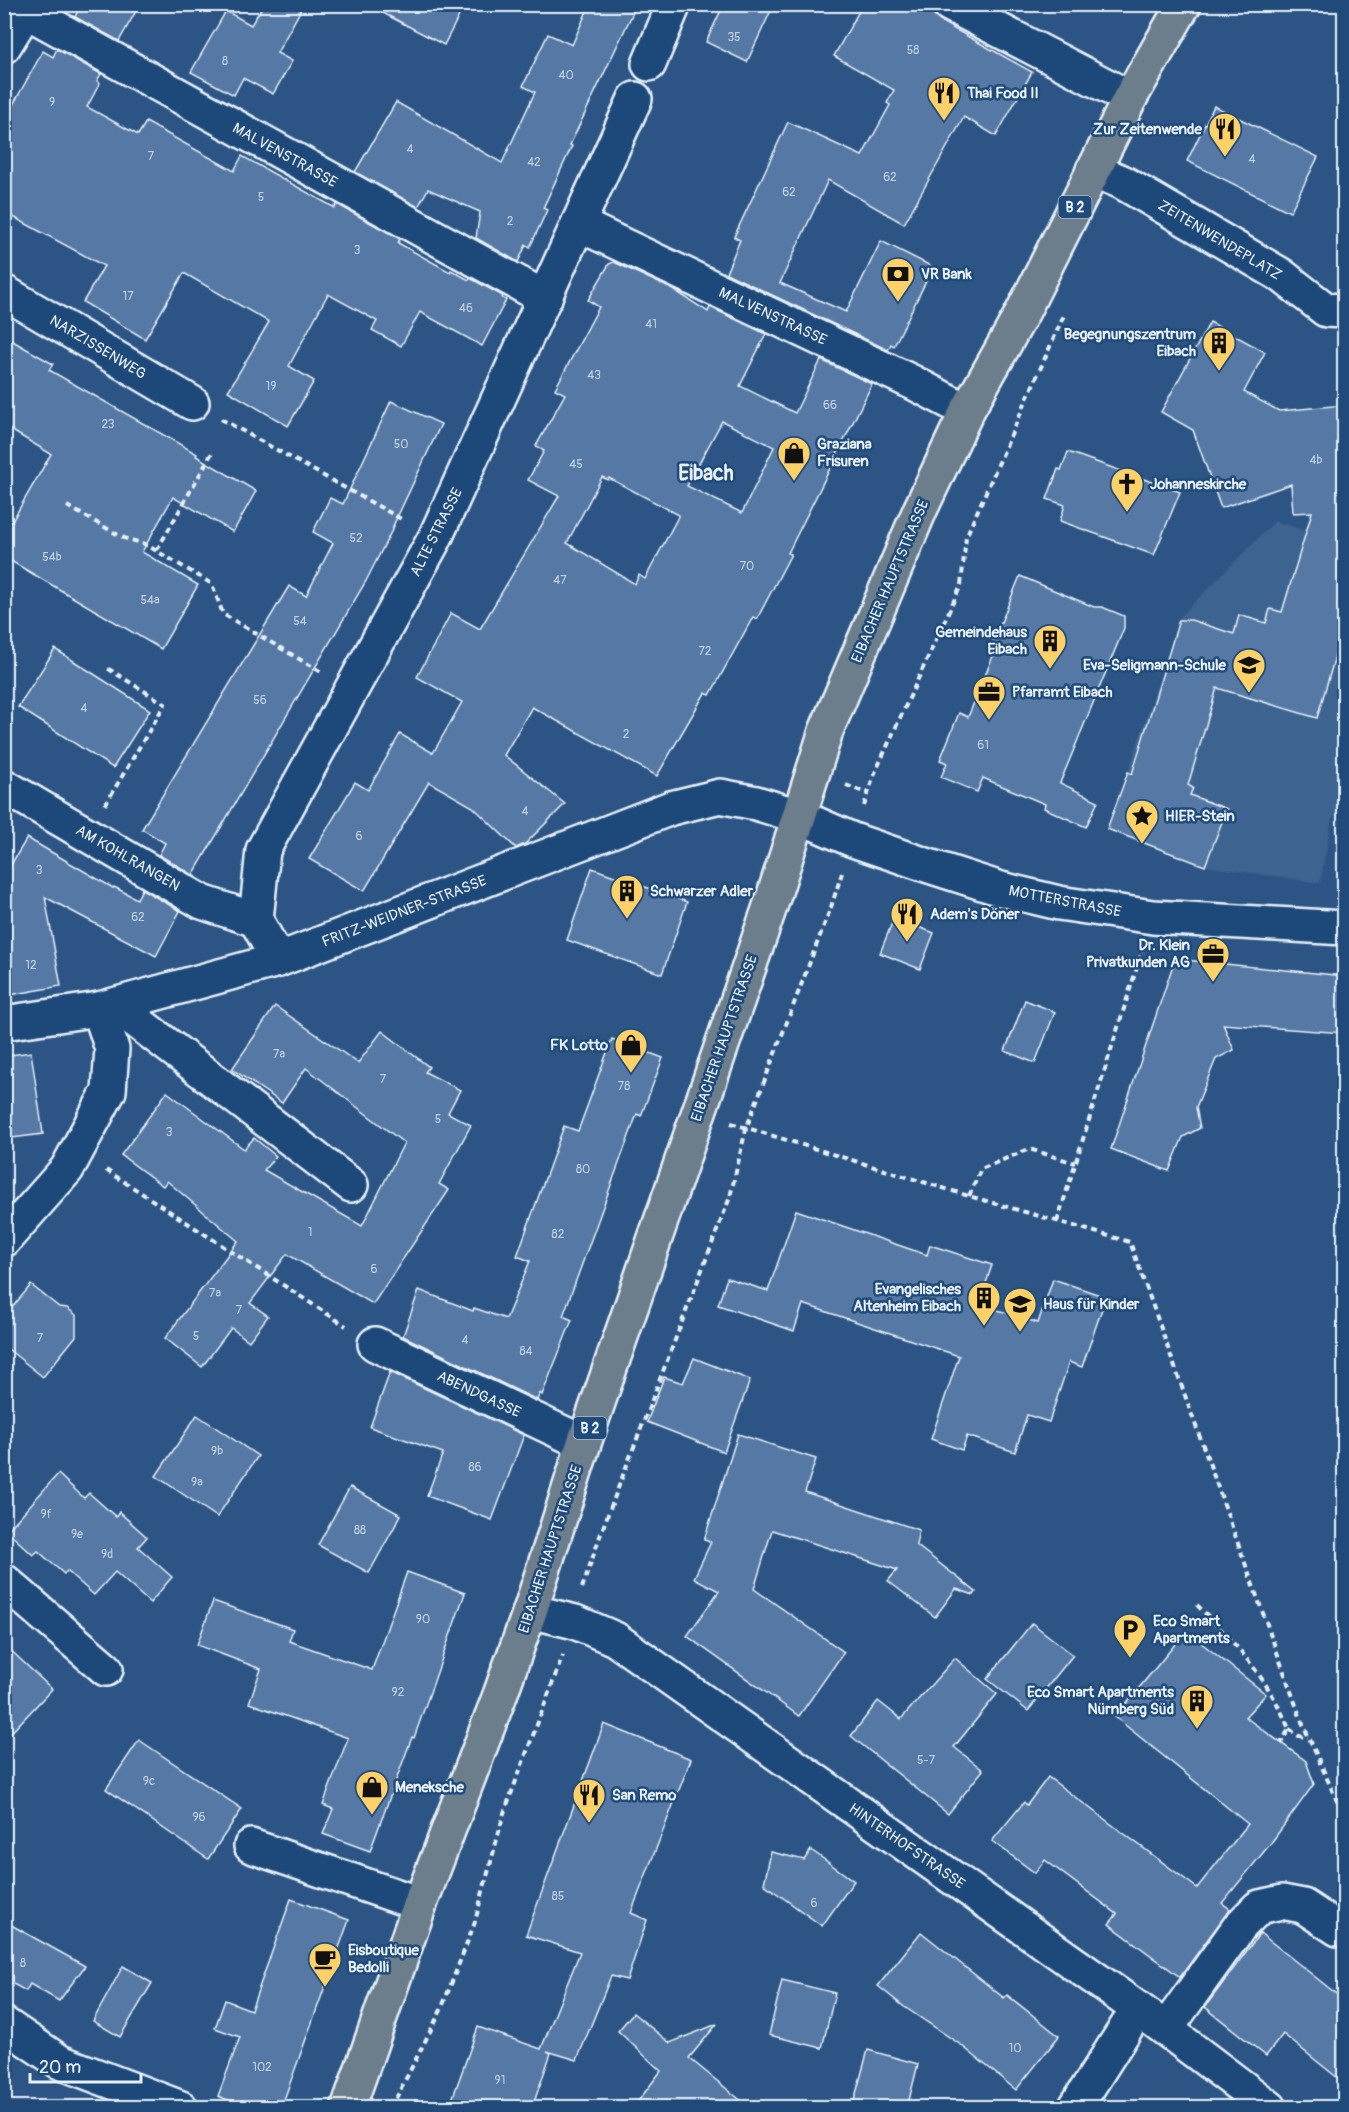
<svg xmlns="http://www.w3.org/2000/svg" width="1349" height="2112" font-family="Pangolin,sans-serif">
	<rect width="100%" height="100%" fill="#2c5585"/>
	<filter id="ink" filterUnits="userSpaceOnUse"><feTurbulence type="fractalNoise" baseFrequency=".0167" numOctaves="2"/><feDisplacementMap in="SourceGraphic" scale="12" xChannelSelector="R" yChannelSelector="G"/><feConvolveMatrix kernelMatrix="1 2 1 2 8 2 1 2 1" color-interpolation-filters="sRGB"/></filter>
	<g filter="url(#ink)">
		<!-- built -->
		<path fill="#3c6390" d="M 1275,521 L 1344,543 L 1344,806 L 1332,819 L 1320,883 L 1205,866 L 1107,829 L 1128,772 L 1180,617 Z"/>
		<!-- building -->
		<g fill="#5478a4" stroke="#e8f1f8" stroke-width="1.5" fill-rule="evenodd">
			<path d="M 81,4 L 140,4 L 119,41 L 75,17 Z"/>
			<path d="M 264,4 L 304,4 L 277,53 L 292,61 L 273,94 L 243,78 L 234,95 L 191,72 L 226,11 L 251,25 Z"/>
			<path d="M 366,4 L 465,4 L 444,45 Z"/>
			<path d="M 590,4 L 637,4 L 570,145 L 572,146 L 543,208 L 547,210 L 530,247 L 526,245 L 518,262 L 476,238 L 480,212 L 428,189 L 418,207 L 355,172 L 396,102 L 502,163 L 535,92 L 523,86 L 548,34 L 572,45 Z"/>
			<path d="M 724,4 L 774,4 L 747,62 L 706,42 Z"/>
			<path d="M 863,4 L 919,4 L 932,12 L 935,17 L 940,21 L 1032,72 L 996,136 L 964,117 L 904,224 L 828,180 L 780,283 L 846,312 L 881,241 L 933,267 L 894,346 L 891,344 L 888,350 L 726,273 L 740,240 L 734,237 L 788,122 L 862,156 L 890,105 L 887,103 L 894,90 L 834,56 Z"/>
			<path d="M 57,49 L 101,74 L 97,81 L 100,83 L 87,107 L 138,135 L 146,122 L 234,171 L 242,156 L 335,208 L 337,204 L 400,239 L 398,243 L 450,272 L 451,270 L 469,280 L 470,278 L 503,296 L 502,298 L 506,300 L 482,346 L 420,312 L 401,346 L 372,330 L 377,321 L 328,294 L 289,366 L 314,381 L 288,426 L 228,391 L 269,322 L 184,273 L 145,339 L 83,302 L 104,266 L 4,212 L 4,121 L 43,51 L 53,57 Z"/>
			<path d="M 1214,106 L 1318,157 L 1290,212 L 1187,161 Z"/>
			<path d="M 614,262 L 674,290 L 708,312 L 710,307 L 766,334 L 740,386 L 795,413 L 821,360 L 872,384 L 788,553 L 791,554 L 757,619 L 753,617 L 710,695 L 705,693 L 657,776 L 532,707 L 504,755 L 565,804 L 525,844 L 516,848 L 473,807 L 429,782 L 364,891 L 309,859 L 355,782 L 368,790 L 400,734 L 433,753 L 462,702 L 417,677 L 451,613 L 480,629 L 559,496 L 528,480 L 544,451 L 536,446 L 565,394 L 555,389 L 599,307 L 588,300 L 609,264 ZM 722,421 L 774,447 L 742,513 L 687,486 ZM 602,477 L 608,480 L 609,478 L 679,515 L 645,579 L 639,575 L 635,584 L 567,543 Z"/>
			<path d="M 1210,322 L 1265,352 L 1244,392 L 1279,411 L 1344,405 L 1344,626 L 1317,718 L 1217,688 L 1188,785 L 1193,788 L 1190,795 L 1227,809 L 1205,866 L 1107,829 L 1128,772 L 1132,774 L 1179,620 L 1191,620 L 1234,634 L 1239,615 L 1266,623 L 1270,609 L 1282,612 L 1312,512 L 1293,513 L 1291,484 L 1221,508 L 1193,430 L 1161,412 Z"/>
			<path d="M 4,336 L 53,364 L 49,370 L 197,454 L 196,456 L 256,491 L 233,532 L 173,497 L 142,552 L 198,585 L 161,649 L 4,557 L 4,535 L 51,454 L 4,426 Z"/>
			<path d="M 391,401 L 441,424 L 393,526 L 394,526 L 366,581 L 193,875 L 159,855 L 165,843 L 142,829 L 289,586 L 306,596 L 333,543 L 313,532 L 330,498 L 343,504 Z"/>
			<path d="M 1068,452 L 1180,492 L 1154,555 L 1060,521 L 1065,505 L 1047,499 L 1058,469 L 1061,470 Z"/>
			<path d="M 1020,576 L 1094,607 L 1102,607 L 1124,616 L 1124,628 L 1060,783 L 1098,801 L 1086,827 L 1044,808 L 1045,804 L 983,778 L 977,792 L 941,777 L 947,763 L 940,760 L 959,713 L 968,717 L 998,644 L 993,642 Z"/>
			<path d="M 55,649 L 150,710 L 113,768 L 18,707 Z"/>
			<path d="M 27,838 L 113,888 L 114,887 L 137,899 L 142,889 L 180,911 L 156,956 L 45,897 L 61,986 L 4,996 L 4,876 Z"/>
			<path d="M 592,868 L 687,902 L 662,974 L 567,940 Z"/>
			<path d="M 894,918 L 934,933 L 920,969 L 880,953 Z"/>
			<path d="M 1175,959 L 1344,976 L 1344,1033 L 1223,1024 L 1234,1050 L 1216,1059 L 1196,1107 L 1200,1128 L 1183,1137 L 1169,1171 L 1111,1149 Z"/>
			<path d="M 1025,1000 L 1055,1012 L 1035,1063 L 1005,1051 Z"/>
			<path d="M 275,1006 L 358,1063 L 382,1031 L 429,1067 L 425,1072 L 460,1090 L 448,1113 L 471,1125 L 439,1184 L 449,1190 L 373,1304 L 287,1254 L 250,1303 L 268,1316 L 249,1341 L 231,1328 L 202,1367 L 165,1338 L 238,1241 L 167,1181 L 163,1186 L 121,1155 L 167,1092 L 244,1149 L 254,1138 L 276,1156 L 264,1170 L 362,1226 L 404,1143 L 306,1068 L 282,1103 L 232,1069 Z"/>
			<path d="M 612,1039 L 663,1058 L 641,1116 L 637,1114 L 563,1316 L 572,1320 L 542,1395 L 540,1393 L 537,1400 L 403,1336 L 419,1290 L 473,1311 L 474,1308 L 506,1319 L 530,1261 L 517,1256 L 564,1126 L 578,1131 Z"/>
			<path d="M 31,1052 L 43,1134 L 4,1139 L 4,1056 Z"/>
			<path d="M 796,1210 L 927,1255 L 930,1245 L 992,1265 L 979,1304 L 1038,1323 L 1053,1279 L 1106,1297 L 1082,1367 L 1069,1362 L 1049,1422 L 1027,1415 L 1015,1452 L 967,1436 L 962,1450 L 931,1439 L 959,1356 L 803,1304 L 794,1331 L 718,1305 L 727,1278 L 768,1291 Z"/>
			<path d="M 31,1285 L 59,1307 L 67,1308 L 76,1315 L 76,1336 L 43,1377 L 4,1346 L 4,1317 Z"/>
			<path d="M 694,1358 L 750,1380 L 724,1452 L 647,1422 L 664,1377 L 683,1383 Z"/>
			<path d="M 390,1372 L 524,1435 L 492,1520 L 427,1496 L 443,1453 L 370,1427 Z"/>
			<path d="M 197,1415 L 258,1456 L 217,1517 L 156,1476 Z"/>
			<path d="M 738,1434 L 816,1459 L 805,1492 L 919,1530 L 916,1545 L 976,1592 L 974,1595 L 956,1589 L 935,1617 L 888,1581 L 897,1570 L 772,1530 L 754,1589 L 844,1652 L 799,1716 L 687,1636 L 719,1591 L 694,1578 L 711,1542 L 704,1540 Z"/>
			<path d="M 58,1474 L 84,1498 L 89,1493 L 116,1517 L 119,1512 L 147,1537 L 138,1547 L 172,1577 L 150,1603 L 115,1572 L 94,1595 L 67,1571 L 64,1574 L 38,1551 L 33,1555 L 7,1531 Z"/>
			<path d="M 350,1487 L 401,1515 L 369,1573 L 318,1545 Z"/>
			<path d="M 407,1572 L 465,1593 L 414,1738 L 412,1737 L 370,1851 L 323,1834 L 333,1809 L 323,1805 L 348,1738 L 249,1703 L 261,1669 L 197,1645 L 213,1601 L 293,1629 L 289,1641 L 372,1670 Z"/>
			<path d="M 1032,1623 L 1073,1655 L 1028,1711 L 987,1679 Z"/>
			<path d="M 1186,1631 L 1266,1694 L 1245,1717 L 1306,1761 L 1314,1784 L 1271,1843 L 1222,1903 L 1230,1909 L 1180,1977 L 1109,1924 L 1117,1914 L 1045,1860 L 1035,1873 L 992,1841 L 1024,1802 L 1027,1805 L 1048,1777 L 1197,1888 L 1248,1824 L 1115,1717 Z"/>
			<path d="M 4,1644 L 52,1689 L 4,1740 Z"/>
			<path d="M 955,1658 L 997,1694 L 954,1747 L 983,1770 L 948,1814 L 851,1736 L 878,1701 L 901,1719 Z"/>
			<path d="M 604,1724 L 691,1759 L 631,1913 L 647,1920 L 627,1980 L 611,1976 L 577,2060 L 547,2051 L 551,2053 L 532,2108 L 449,2108 L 478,2027 L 541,2049 L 580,1952 L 526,1935 Z"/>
			<path d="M 139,1740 L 242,1809 L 208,1859 L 106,1789 Z"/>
			<path d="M 811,1850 L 854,1881 L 822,1926 L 764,1884 L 771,1852 L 804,1860 Z"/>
			<path d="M 291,1899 L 349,1920 L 281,2108 L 248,2108 L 218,2096 L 240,2037 L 215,2028 L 225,2000 L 251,2010 Z"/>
			<path d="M 4,1921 L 85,1966 L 59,2001 L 30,1984 L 26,1991 L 4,1979 Z"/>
			<path d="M 921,1932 L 1004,1998 L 1007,1995 L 1059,2036 L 1016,2090 L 961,2045 L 903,2006 L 878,1986 Z"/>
			<path d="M 1260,1933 L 1344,2000 L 1344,2083 L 1283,2034 L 1266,2056 L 1205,2007 Z"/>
			<path d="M 123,1966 L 152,1983 L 120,2037 L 93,2021 Z"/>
			<path d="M 782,1980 L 835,1993 L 822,2048 L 769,2035 Z"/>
			<path d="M 633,2013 L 670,2043 L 717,2024 L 689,2058 L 750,2108 L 633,2108 L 661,2071 L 618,2031 Z"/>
			<path d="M 868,2050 L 918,2064 L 907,2108 L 852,2108 Z"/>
		</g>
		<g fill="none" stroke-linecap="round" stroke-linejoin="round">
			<!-- minor casing -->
			<g stroke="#e8f1f8" stroke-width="38">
				<g id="minor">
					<path d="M 949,4 L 1130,98"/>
					<path d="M 26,11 L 545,298"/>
					<path d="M 4,46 L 30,4"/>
					<path d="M 649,64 L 674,4"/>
					<path d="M 1093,170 L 1122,182 L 1281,275 L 1326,310 L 1344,311"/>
					<path d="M 578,224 L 914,383 L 967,411"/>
					<path d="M 4,292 L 192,403"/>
					<path d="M 4,786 L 202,902 L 256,920"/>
					<path d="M 278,960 L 256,920 L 263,850 L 435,538 L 635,99"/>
					<path d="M 115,1005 L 351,1185"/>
					<path d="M 4,1023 L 99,1009 L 278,960 L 671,808 L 720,796 L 756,803 L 798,816 L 853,840 L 926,865 L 1001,889 L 1059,903 L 1153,917 L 1344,928"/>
					<path d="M 4,1240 L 67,1169 L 109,1091 L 112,1049 L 99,1009"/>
					<path d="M 375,1344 L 584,1443"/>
					<path d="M 4,1581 L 106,1669"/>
					<path d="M 530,1611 L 575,1622 L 615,1639 L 1151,2018 L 1270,2108"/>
					<path d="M 251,1846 L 420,1904"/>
					<path d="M 4,2024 L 60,2062 L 181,2108"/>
					<path d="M 1166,2029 L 1240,1926 L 1259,1907 L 1282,1902 L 1303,1906 L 1338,1929"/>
					<path d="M 1075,2108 L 1138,2009"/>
				</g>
			</g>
			<!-- major casing -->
			<g stroke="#e8f1f8" stroke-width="38">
				<path id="major" d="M 348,2108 L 420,1904 L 500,1695 L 530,1611 L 584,1443 L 773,898 L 826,731 L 920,510 L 967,411 L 1021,315 L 1130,98 L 1184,4"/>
			</g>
			<!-- path -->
			<g stroke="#e8f1f8" stroke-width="4" stroke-dasharray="6 4.5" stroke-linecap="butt">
				<path d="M 1344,77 L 1342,84 L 1344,102"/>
				<path d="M 221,419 L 403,520"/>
				<path d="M 67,506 L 124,538 L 145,544 L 212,584 L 223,614 L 323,673"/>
				<path d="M 157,550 L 213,451"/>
				<path d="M 846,785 L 868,794"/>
				<path d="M 105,805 L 165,704 L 107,668"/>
				<path d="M 864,806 L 874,775 L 961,585 L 966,537 L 1064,315"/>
				<path d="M 731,1123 L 969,1196 L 1130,1242 L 1302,1722 L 1344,1817"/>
				<path d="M 106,1170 L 346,1326"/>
				<path d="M 969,1196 L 981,1169 L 1029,1149 L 1075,1163"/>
				<path d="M 1057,1222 L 1142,951"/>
				<path d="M 582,1588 L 605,1522 L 730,1197 L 746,1129 L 831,907 L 842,873"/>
				<path d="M 1197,1605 C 1234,1642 1269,1679 1289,1729 L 1281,1743"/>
				<path d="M 1289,1729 L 1299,1736 L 1308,1737"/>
				<path d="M 391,2108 L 441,2010 L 474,1925 L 504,1813 L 563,1655"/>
			</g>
			<!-- minor -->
			<use href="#minor" stroke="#1f4a7a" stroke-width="33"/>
			<!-- major -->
			<use href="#major" stroke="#6c7d8b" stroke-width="33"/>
		</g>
	</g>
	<!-- icons -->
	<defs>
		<g id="restaurant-pin" transform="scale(1.725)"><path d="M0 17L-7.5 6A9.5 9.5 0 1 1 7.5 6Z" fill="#ffd166" stroke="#1f4a7a"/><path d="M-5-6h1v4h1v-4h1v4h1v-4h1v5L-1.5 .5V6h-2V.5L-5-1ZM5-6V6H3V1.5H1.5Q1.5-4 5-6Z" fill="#111"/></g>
		<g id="bank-pin" transform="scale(1.725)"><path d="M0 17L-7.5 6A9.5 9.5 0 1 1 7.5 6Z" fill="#ffd166" stroke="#1f4a7a"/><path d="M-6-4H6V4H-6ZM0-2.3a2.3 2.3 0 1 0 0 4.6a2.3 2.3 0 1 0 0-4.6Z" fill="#111"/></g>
		<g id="building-pin" transform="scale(1.725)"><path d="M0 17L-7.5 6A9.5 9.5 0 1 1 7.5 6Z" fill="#ffd166" stroke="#1f4a7a"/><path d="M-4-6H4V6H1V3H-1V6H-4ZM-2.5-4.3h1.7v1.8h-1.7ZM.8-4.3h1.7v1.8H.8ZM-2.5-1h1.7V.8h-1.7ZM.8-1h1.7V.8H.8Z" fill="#111"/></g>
		<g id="shop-pin" transform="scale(1.725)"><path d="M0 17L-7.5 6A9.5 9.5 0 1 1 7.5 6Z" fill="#ffd166" stroke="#1f4a7a"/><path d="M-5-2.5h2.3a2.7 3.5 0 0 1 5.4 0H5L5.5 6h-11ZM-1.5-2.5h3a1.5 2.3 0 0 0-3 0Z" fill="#111"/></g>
		<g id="church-pin" transform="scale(1.725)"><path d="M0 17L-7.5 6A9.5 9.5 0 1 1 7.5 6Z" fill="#ffd166" stroke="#1f4a7a"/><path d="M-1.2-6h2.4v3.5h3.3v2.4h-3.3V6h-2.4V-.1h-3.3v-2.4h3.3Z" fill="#111"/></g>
		<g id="school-pin" transform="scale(1.725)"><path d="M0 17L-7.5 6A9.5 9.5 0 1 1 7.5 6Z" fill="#ffd166" stroke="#1f4a7a"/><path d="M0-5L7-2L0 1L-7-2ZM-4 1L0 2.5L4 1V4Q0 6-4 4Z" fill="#111"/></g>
		<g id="office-pin" transform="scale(1.725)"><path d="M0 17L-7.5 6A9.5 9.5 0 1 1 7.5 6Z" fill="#ffd166" stroke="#1f4a7a"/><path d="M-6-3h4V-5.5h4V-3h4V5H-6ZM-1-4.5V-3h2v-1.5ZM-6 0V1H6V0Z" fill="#111"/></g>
		<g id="sight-pin" transform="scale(1.725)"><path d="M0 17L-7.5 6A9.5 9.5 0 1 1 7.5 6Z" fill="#ffd166" stroke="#1f4a7a"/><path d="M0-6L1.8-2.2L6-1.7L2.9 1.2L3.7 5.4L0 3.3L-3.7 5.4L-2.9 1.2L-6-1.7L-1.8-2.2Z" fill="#111"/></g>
		<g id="parking-pin" transform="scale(1.725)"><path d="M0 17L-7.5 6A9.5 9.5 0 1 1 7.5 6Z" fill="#ffd166" stroke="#1f4a7a"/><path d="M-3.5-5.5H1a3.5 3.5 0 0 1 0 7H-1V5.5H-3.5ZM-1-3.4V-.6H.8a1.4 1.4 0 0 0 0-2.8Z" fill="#111"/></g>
		<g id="cafe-pin" transform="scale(1.725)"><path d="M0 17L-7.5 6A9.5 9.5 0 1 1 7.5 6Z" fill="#ffd166" stroke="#1f4a7a"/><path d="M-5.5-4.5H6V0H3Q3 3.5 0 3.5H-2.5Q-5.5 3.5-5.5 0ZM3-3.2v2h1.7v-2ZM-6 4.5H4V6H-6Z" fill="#111"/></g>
	</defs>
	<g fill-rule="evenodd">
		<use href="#restaurant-pin" x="944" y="93"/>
		<use href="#restaurant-pin" x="1225" y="129"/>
		<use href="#bank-pin" x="898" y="274"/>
		<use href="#building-pin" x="1219" y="343"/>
		<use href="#shop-pin" x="794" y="453"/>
		<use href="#church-pin" x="1127" y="484"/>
		<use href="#building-pin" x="1050" y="641"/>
		<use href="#school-pin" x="1249" y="665"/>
		<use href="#office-pin" x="989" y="692"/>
		<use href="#sight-pin" x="1142" y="816"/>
		<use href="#building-pin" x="627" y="891"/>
		<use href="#restaurant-pin" x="907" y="914"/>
		<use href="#office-pin" x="1213" y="954"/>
		<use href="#shop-pin" x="631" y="1045"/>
		<use href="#building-pin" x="984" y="1298"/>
		<use href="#school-pin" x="1020" y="1304"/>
		<use href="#parking-pin" x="1130" y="1630"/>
		<use href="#building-pin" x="1197" y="1701"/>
		<use href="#shop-pin" x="372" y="1787"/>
		<use href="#restaurant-pin" x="589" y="1795"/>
		<use href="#cafe-pin" x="325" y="1959"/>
	</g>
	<g text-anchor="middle" stroke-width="5" stroke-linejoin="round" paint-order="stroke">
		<!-- number labels -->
		<g font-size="12" fill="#c3d3e3">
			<text x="734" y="41">35</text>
			<text x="913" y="54">58</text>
			<text x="225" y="65">8</text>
			<text x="566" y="79">40</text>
			<text x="52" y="106">9</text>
			<text x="410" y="153">4</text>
			<text x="151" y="160">7</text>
			<text x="1252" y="163">4</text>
			<text x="534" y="166">42</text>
			<text x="890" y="181">62</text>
			<text x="789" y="196">62</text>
			<text x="261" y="201">5</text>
			<text x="510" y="225">2</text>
			<text x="357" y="254">3</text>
			<text x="128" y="300">17</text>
			<text x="466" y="312">46</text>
			<text x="651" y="328">41</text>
			<text x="594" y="379">43</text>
			<text x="271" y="390">19</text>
			<text x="830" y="409">66</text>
			<text x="108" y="428">23</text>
			<text x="401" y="448">50</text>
			<text x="1316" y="464">4b</text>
			<text x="576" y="468">45</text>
			<text x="356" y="542">52</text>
			<text x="52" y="561">54b</text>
			<text x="747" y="570">70</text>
			<text x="560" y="584">47</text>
			<text x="150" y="604">54a</text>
			<text x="300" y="625">54</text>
			<text x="705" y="655">72</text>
			<text x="260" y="704">56</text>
			<text x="84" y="712">4</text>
			<text x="626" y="738">2</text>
			<text x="983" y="749">61</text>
			<text x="525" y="815">4</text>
			<text x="359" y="840">6</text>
			<text x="39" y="874">3</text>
			<text x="138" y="921">62</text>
			<text x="31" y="969">12</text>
			<text x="279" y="1058">7a</text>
			<text x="383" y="1083">7</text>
			<text x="624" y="1090">78</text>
			<text x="438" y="1123">5</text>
			<text x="169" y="1136">3</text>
			<text x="583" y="1173">80</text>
			<text x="310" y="1236">1</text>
			<text x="558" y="1238">82</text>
			<text x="374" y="1273">6</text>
			<text x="215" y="1297">7a</text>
			<text x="239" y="1314">7</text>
			<text x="196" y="1340">5</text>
			<text x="40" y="1342">7</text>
			<text x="465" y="1344">4</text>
			<text x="526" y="1355">84</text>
			<text x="217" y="1455">9b</text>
			<text x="475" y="1471">86</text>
			<text x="197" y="1486">9a</text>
			<text x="46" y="1518">9f</text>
			<text x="360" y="1534">88</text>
			<text x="77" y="1538">9e</text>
			<text x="107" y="1558">9d</text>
			<text x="423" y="1623">90</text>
			<text x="398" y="1696">92</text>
			<text x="926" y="1764">5-7</text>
			<text x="149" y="1785">9c</text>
			<text x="199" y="1821">96</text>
			<text x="558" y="1900">85</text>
			<text x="814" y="1907">6</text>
			<text x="23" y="1967">8</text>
			<text x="1015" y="2052">10</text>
			<text x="262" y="2071">102</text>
			<text x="500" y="2084">91</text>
		</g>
		<!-- shield labels -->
		<g fill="#1f4a7a" stroke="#acbfd2" stroke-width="1.5">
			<rect x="1058.5" y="196" width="33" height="22" rx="4.5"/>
			<rect x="573.5" y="1417" width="33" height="22" rx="4.5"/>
		</g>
		<g font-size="14" font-weight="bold" fill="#e8f1f8">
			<text x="1075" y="212">B 2</text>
			<text x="590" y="1433">B 2</text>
		</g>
		<!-- poi labels -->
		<g font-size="15" font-weight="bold" fill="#e8f1f8" stroke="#1f4a7a" text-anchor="start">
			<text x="967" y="98">Thai Food II</text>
			<text x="1202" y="134" text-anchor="end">Zur Zeitenwende</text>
			<text x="921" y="279">VR Bank</text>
			<text x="1196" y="339" text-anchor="end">Begegnungszentrum<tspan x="1196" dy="17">Eibach</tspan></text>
			<text x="817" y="449">Graziana<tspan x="817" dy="17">Frisuren</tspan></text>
			<text x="1150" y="489">Johanneskirche</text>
			<text x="1027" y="637" text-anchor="end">Gemeindehaus<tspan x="1027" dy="17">Eibach</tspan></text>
			<text x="1226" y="670" text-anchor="end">Eva-Seligmann-Schule</text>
			<text x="1012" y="697">Pfarramt Eibach</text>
			<text x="1165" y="821">HIER-Stein</text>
			<text x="650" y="896">Schwarzer Adler</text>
			<text x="930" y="919">Adem's Döner</text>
			<text x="1190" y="950" text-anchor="end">Dr. Klein<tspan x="1190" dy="17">Privatkunden AG</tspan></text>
			<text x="608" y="1050" text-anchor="end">FK Lotto</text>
			<text x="961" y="1294" text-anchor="end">Evangelisches<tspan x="961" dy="17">Altenheim Eibach</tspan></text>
			<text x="1043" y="1309">Haus für Kinder</text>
			<text x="1153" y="1626">Eco Smart<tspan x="1153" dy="17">Apartments</tspan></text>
			<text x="1174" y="1697" text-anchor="end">Eco Smart Apartments<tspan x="1174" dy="17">Nürnberg Süd</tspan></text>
			<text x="395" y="1792">Meneksche</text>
			<text x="612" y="1800">San Remo</text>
			<text x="348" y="1955">Eisboutique<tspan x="348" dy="17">Bedolli</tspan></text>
		</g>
		<!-- street labels -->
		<g font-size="15" fill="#e8f1f8" stroke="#1f4a7a">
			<text transform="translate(285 155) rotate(29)" y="5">MALVENSTRASSE</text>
			<text transform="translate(1220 240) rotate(31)" y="5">ZEITENWENDEPLATZ</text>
			<text transform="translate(773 316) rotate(25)" y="5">MALVENSTRASSE</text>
			<text transform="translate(98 347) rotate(31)" y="5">NARZISSENWEG</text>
			<text transform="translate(436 532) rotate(-63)" y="5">ALTE STRASSE</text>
			<text transform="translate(890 581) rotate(-67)" y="5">EIBACHER HAUPTSTRASSE</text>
			<text transform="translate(128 858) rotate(30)" y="5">AM KOHLRANGEN</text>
			<text transform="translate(1065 901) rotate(11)" y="5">MOTTERSTRASSE</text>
			<text transform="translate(404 911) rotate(-21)" y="5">FRITZ-WEIDNER-STRASSE</text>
			<text transform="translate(724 1038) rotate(-71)" y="5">EIBACHER HAUPTSTRASSE</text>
			<text transform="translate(479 1394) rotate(25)" y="5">ABENDGASSE</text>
			<text transform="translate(550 1549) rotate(-72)" y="5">EIBACHER HAUPTSTRASSE</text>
			<text transform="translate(907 1846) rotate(35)" y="5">HINTERHOFSTRASSE</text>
		</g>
		<!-- district labels -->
		<g font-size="21" font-weight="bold" fill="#e8f1f8" stroke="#1f4a7a">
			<text x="706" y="480">Eibach</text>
		</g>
	</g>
	<!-- margin -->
	<rect width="1349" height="2112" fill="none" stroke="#1f4a7a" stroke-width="24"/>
	<rect x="12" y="12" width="1325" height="2088" fill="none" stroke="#e8f1f8" stroke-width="2" filter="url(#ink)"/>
	<!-- scale -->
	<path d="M30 2073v9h111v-9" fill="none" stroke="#e8f1f8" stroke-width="3"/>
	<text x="39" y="2073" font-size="18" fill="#e8f1f8" stroke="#1f4a7a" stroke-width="4.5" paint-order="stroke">20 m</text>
</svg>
